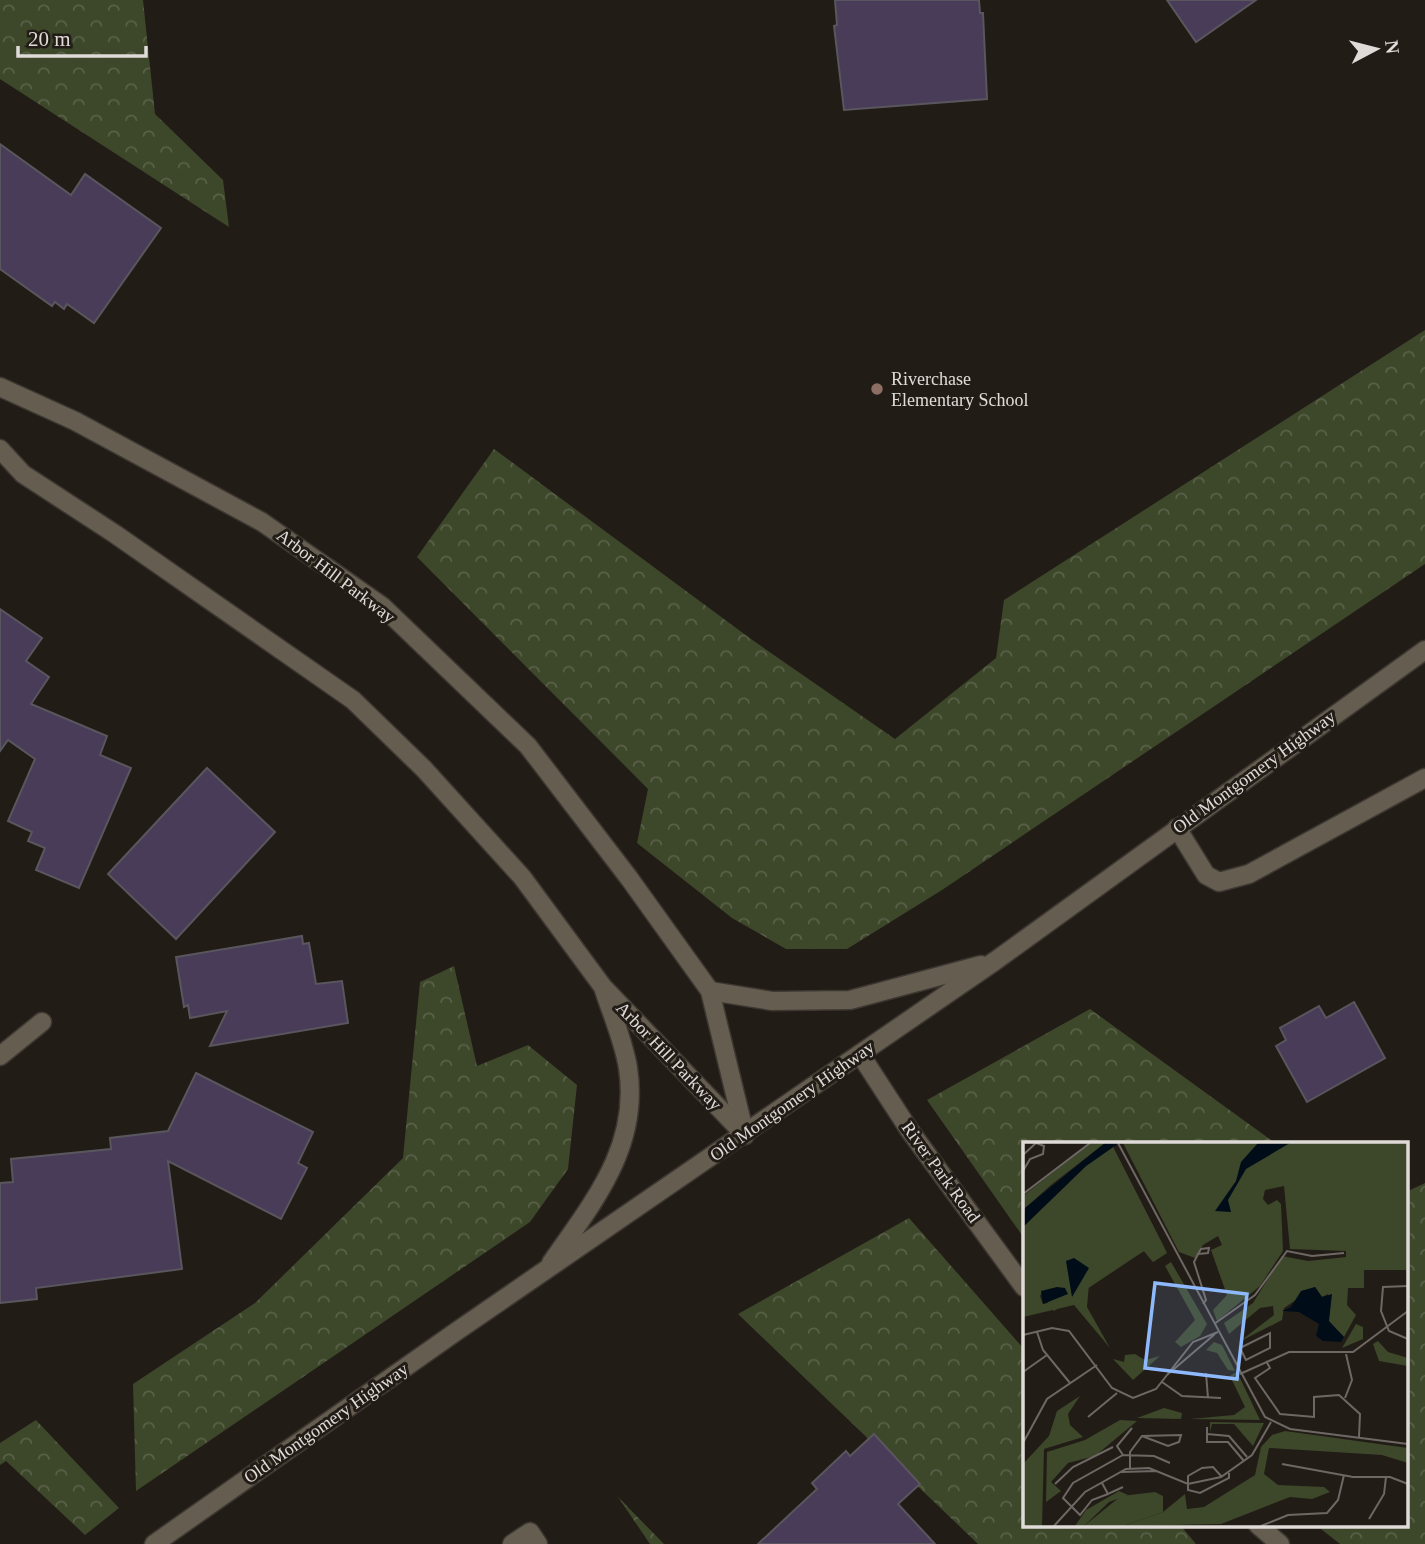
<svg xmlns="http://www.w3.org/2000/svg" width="1425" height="1544" font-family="'Times New Roman',serif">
	<defs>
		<pattern id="forest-crowns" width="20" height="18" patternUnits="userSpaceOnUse" patternTransform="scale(1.75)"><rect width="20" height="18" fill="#3d472a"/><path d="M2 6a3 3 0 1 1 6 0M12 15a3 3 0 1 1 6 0" fill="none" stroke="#596148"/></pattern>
	</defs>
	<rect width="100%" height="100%" fill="#221c17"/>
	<!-- forest -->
	<g fill="url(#forest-crowns)">
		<path d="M 0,0 L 143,0 L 155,114 L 223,180 L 229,227 L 0,79 Z"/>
		<path d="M 1425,330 L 1425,564 L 942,890 L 847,949 L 786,949 L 732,918 L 637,843 L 648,789 L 417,557 L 494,449 L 751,639 L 895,739 L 996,658 L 1004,600 Z"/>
		<path d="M 454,966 L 477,1066 L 528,1045 L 577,1085 L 568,1169 L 530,1222 L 136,1491 L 133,1384 L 255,1303 L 403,1158 L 420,982 Z"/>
		<path d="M 1090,1009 L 1275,1143 L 1024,1143 L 1024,1238 L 927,1100 Z"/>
		<path d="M 1425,1183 L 1425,1544 L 1340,1544 L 1316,1525 L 1406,1525 L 1406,1192 Z"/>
		<path d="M 909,1218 L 1024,1349 L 1024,1525 L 1180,1525 L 1196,1544 L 978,1544 L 738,1314 Z"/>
		<path d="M 36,1420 L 119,1508 L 85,1535 L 6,1461 L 0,1465 L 0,1443 Z"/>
		<path d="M 618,1497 L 664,1544 L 650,1544 Z"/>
	</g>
	<!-- building -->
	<g fill="#493c59" stroke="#59565d" stroke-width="2">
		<path d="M 835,0 L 979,0 L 980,13 L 983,13 L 987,99 L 844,110 L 834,26 L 837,25 Z"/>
		<path d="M 1167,0 L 1256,0 L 1196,42 Z"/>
		<path d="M 0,144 L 71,195 L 85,174 L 161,228 L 94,323 L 67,304 L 64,309 L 55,302 L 52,306 L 0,269 Z"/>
		<path d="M 0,609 L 42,638 L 26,661 L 49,677 L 31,704 L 107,736 L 100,755 L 131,768 L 79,888 L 36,870 L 45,848 L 28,841 L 32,832 L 8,821 L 35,759 L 8,740 L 0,751 Z"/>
		<path d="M 207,768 L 275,832 L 176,939 L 108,874 Z"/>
		<path d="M 302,936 L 303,944 L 309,943 L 316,984 L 342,981 L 348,1023 L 210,1046 L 227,1011 L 190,1018 L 188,1005 L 184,1007 L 176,957 Z"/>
		<path d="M 1354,1002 L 1385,1058 L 1307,1102 L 1276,1046 L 1286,1040 L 1280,1028 L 1319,1006 L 1326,1018 Z"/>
		<path d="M 196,1073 L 313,1132 L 298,1163 L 307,1168 L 281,1219 L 168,1161 L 182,1269 L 36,1288 L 37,1299 L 0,1303 L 0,1183 L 13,1182 L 11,1159 L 111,1149 L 110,1138 L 168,1131 Z"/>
		<path d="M 874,1434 L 920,1484 L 898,1504 L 935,1544 L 758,1544 L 817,1489 L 812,1483 L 846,1451 L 850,1456 Z"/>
	</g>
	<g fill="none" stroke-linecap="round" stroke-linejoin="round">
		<!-- minor casing -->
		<g stroke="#3d3732" stroke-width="21">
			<g id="minor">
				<path d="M 0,387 L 75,421 L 262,522 L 382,606 L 528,746 L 629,878 L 710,991 L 745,1135"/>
				<path d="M 0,449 L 23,474 L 115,534 L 353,700 L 424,769 L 522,877 L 603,987 L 745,1135"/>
				<path d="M 1177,828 L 1206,875 L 1219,882 L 1249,874 L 1425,778"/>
				<path d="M 710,991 L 772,1001 L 850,1000 L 981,965"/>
				<path d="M 860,1054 L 910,1131 L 1024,1287"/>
				<path d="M 0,1056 L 42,1022"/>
				<path d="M 551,1263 C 593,1202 640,1147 628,1068 C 624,1042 612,1015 604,990"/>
				<path d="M 1258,1525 L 1280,1544"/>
				<path d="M 154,1544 L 457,1331 L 995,961 L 1425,650"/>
				<path d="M 512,1544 L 530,1532 L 538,1544"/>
			</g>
		</g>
		<!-- minor -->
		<use href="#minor" stroke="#645d50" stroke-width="18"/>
	</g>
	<!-- markers -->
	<circle fill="#8d6e63" stroke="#221c17" stroke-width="2.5" cx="877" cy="389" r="7"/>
	<g text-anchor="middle" stroke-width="6" stroke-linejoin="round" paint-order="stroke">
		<!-- poi labels -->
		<g font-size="18" fill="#e0dbd8" stroke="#221c17" text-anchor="start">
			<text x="891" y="385">Riverchase<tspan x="891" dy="21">Elementary School</tspan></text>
		</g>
		<!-- street labels -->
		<g font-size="18" fill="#e0dbd8" stroke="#221c17">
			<text transform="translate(336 576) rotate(37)" y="6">Arbor Hill Parkway</text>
			<text transform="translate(1254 772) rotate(-36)" y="6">Old Montgomery Highway</text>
			<text transform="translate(669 1056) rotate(46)" y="6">Arbor Hill Parkway</text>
			<text transform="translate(792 1101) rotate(-35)" y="6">Old Montgomery Highway</text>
			<text transform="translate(941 1172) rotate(54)" y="6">River Park Road</text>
			<text transform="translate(326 1423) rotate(-35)" y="6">Old Montgomery Highway</text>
		</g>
	</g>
	<!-- overview -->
	<g transform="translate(1023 1142)">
		<rect width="385" height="385" fill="#221c17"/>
		<path d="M 90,5 L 144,111 L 130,120 L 121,109 L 31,169 L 0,125 L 0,85 ZM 132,350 L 140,354 L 140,370 L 100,384 L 61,384 L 98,354 Z" fill="#3d472a"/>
		<path d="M 82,1 L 28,43 L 0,68 L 0,54 L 66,2 ZM 100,1 L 385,1 L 385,128 L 341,128 L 341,146 L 325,146 L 324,163 L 333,173 L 321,195 L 306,180 L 305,152 L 299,155 L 292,145 L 261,166 L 259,178 L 216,200 L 251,173 L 250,164 L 237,166 L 206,192 L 201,181 L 230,161 L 259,114 L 285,119 L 323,115 L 323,109 L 267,107 L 261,44 L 242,48 L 240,57 L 245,63 L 254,58 L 258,62 L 260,109 L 237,144 L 194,179 L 190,168 L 204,153 L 188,108 L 199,103 L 195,94 L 180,103 L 172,116 L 156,110 ZM 90,5 L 144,111 L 91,22 L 54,51 L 51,45 L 46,48 L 43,59 L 0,99 L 0,85 L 63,24 ZM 72,40 L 70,60 L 54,71 L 43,67 ZM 125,97 L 139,114 L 130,120 L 121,109 L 66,142 L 64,165 L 87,206 L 51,163 L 0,175 L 0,103 L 17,133 L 30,134 L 31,146 L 21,147 L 17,154 L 20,162 L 49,155 L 66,126 L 83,112 ZM 148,120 L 184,182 L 177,194 L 158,205 L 152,200 L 172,178 L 142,124 ZM 333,182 L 340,185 L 340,197 L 319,206 ZM 355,199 L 365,210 L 385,216 L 385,224 L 356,219 L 350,202 ZM 191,200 L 199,203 L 212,229 L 205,228 L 194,211 L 183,208 ZM 112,212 L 122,218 L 137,214 L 110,238 L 90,217 L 101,220 L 102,213 ZM 213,230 L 210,238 L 216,234 L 237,278 L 167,277 L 211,273 L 222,265 L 207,234 ZM 57,254 L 45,272 L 47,283 L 60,295 L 21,307 L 19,384 L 0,384 L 0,322 L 26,294 L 34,269 ZM 141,266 L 159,271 L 158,277 L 114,276 ZM 97,278 L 114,279 L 72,314 L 45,321 L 28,340 L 38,349 L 23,360 L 24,310 L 62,298 ZM 187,280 L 241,281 L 230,304 L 211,282 L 189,282 L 187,290 ZM 262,289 L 385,306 L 385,321 L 359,313 L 246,306 L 241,332 L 255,343 L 301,345 L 307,350 L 289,357 L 267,355 L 198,382 L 100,384 L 140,370 L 162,352 L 164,367 L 181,365 L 232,333 L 238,305 L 249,293 ZM 96,349 L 105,353 L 86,360 L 61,384 L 52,384 L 63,368 Z" fill="#3d472a"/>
		<path d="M 82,1 L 96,1 L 63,24 L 0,85 L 2,66 ZM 235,1 L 267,1 L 223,27 L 205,58 L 208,70 L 192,69 L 213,39 L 218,20 ZM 51,116 L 66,126 L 49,155 L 43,119 ZM 34,145 L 42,146 L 45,152 L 20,162 L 18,149 ZM 292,145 L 299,155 L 309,152 L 306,179 L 321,195 L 318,200 L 300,199 L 293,194 L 296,182 L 276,170 L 259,169 L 268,165 L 278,149 Z" fill="#000d19"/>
		<path fill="none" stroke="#6e6864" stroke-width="2" d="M 95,1 L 242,275 L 267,287 L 385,302M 0,13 L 13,1 L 21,4 L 20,12 L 7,17 L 0,29M 0,52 L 67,1M 175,112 L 185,111 L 186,106 L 178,107 L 175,112 L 171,120 L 183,158 L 180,162M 385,144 L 360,145 L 358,169 L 366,189 L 385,197M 191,182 L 232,153 L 264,109 L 289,114 L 321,111M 14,190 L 20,208 L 47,241M 247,191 L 247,206 L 223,218 L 217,206 ZM 0,193 L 29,186 L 46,189 L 89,246 L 110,256 L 133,247 L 170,200 L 195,190M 243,219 L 247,226 L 232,236 L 257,272 L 291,275 L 291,255 L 316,253 L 337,272 L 336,295M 0,230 L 24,213M 183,231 L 185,256M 217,232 L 266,210 L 330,210 L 385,169M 144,233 L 192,192M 139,240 L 159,254 L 198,256M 322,256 L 329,238 L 323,212M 65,275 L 94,251M 184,285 L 184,300 L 205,300 L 221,319M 184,292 L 206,294 L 224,315M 0,301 L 24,257 L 74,223M 100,313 L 94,304 L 109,286M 259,322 L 330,335 L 367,335 L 385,342M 107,326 L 107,310 L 119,294 L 158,293 L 156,300 L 145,304 L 119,294M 98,330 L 134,329M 199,335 L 190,325 L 179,326 L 165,334 L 165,348 L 177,351 L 206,336 L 206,331M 79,341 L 85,352 L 100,345M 32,342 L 50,325 L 90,305M 85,352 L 69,358 L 57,373 L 40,356 L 50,341 L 100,313 L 131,314 L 147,321M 346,377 L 361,352 L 363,335M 31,384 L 62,350 L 103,327 L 126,326 L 165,342 L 198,335 L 229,313 L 248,280M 238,384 L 265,373 L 304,371 L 315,358 L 321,333"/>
		<path fill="#8eb9fd" fill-opacity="0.15" stroke="#8eb9fd" stroke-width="3.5" d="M 132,141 L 224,152 L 214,237 L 122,226 Z"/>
		<rect width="385" height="385" fill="none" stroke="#e0dbd8" stroke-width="3.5"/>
	</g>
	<!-- north arrow -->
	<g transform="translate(1376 49) rotate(83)" stroke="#221c17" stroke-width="5" paint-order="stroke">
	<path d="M0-5L12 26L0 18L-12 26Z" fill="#e0dbd8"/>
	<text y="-10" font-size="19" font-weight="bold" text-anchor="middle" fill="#e0dbd8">N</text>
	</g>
	<!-- scale -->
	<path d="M18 46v10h128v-10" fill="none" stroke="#e0dbd8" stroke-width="3.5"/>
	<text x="28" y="46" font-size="21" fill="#e0dbd8" stroke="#221c17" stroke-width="5" paint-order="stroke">20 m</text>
</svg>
